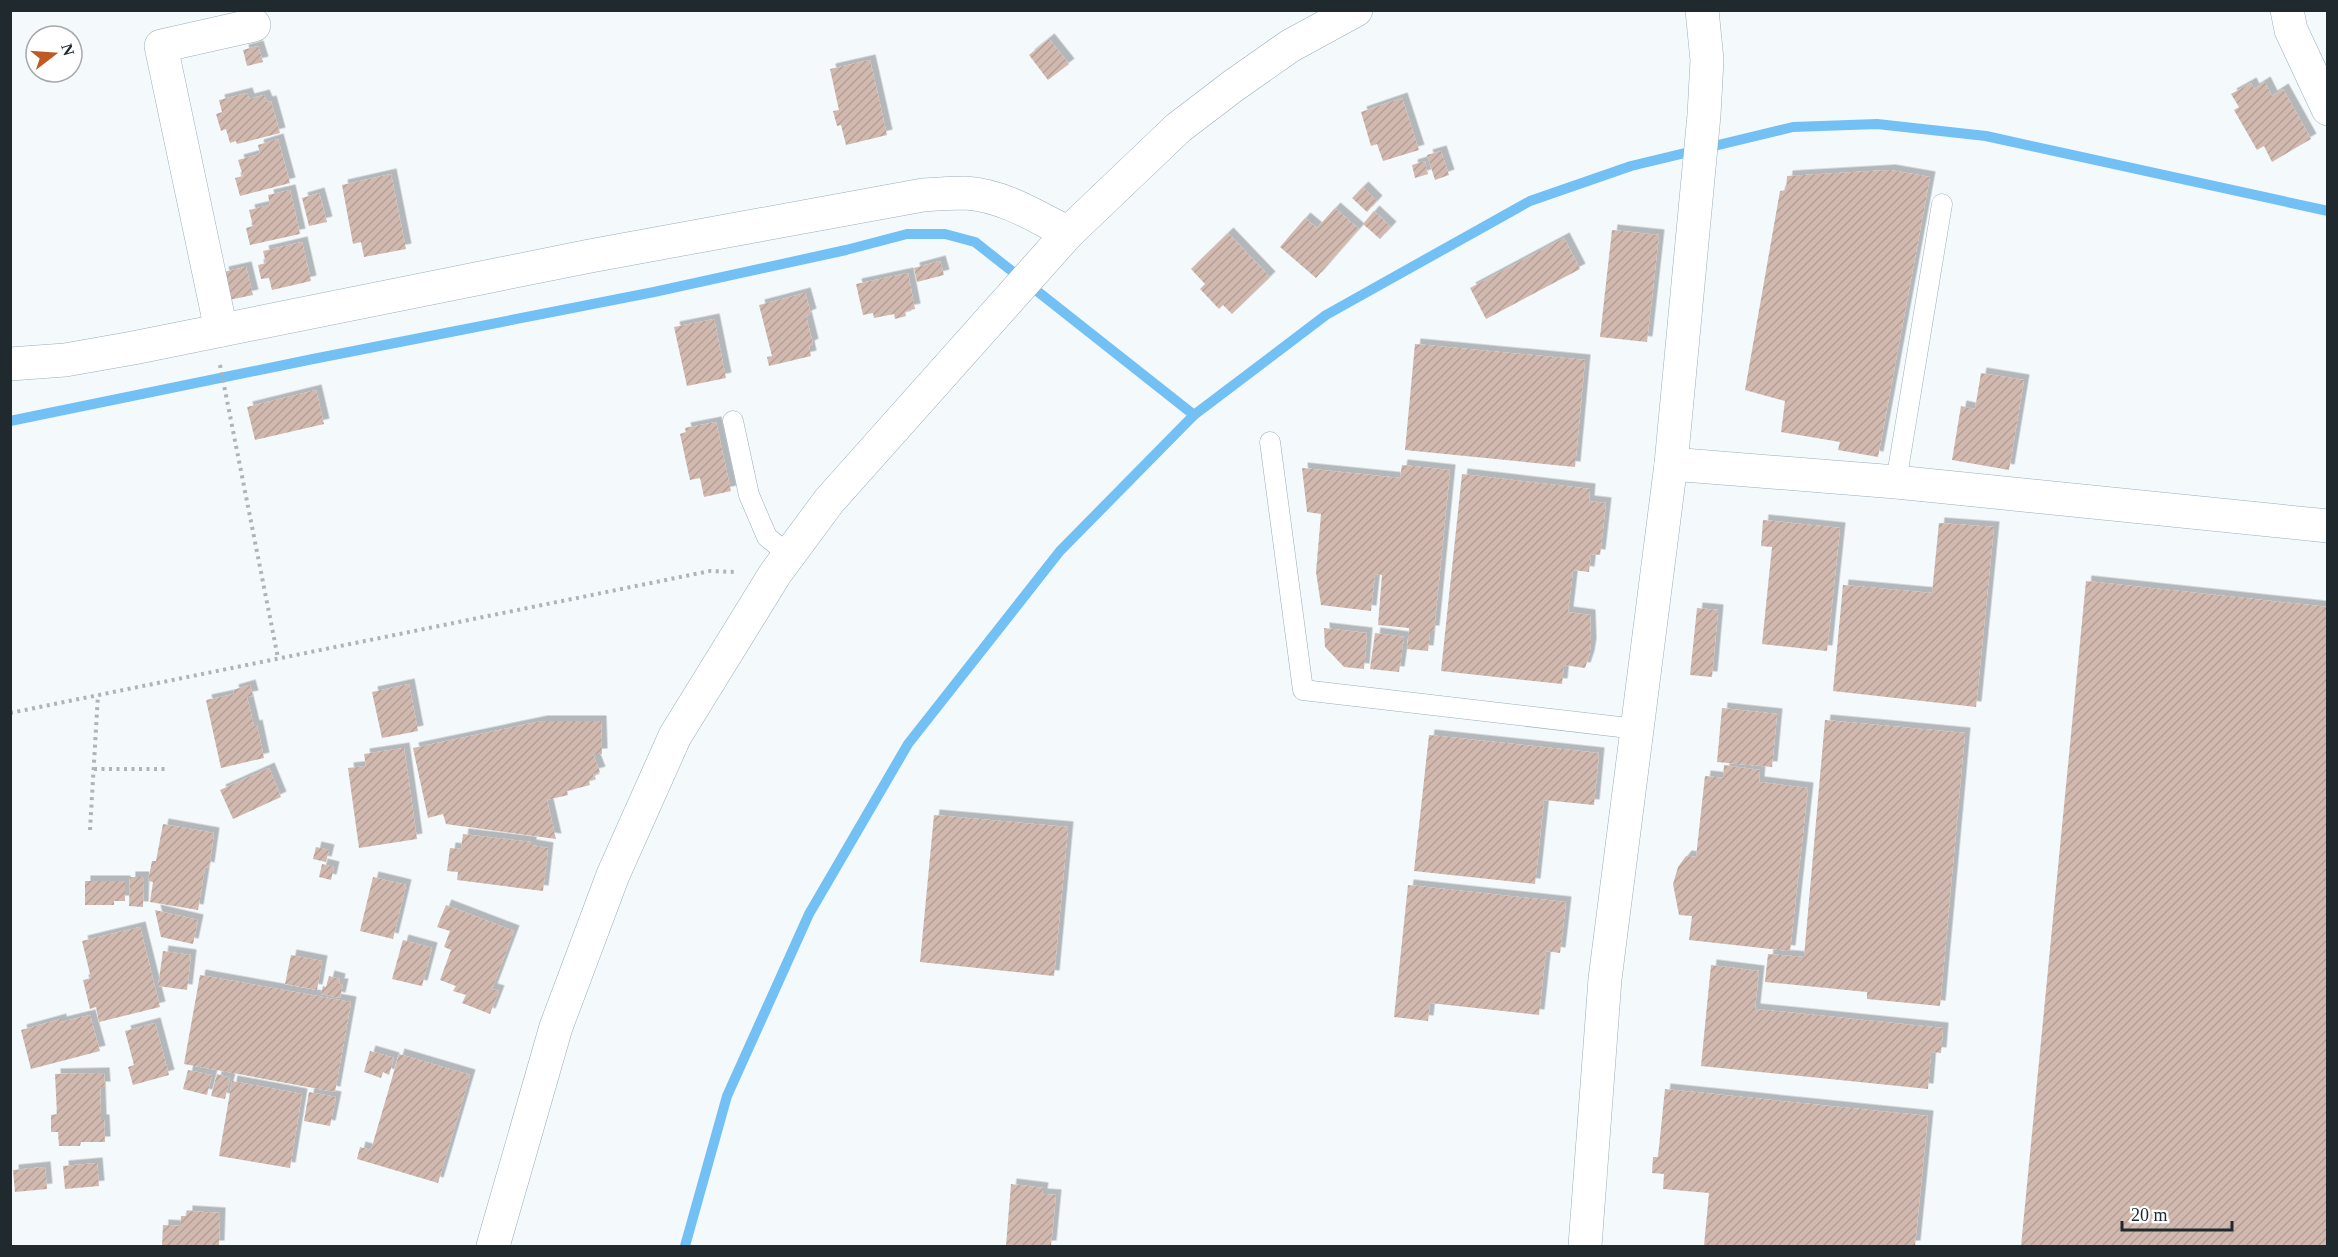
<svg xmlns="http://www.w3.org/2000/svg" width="2338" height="1257" font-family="Georgia,serif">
	<defs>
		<pattern id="building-hatch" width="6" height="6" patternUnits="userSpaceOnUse" patternTransform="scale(1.5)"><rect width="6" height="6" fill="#d2b9af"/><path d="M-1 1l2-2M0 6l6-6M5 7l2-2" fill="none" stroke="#b49f97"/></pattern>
		<filter id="shadow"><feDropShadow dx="5.5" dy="-5.5" stdDeviation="0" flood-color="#0004"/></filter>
	</defs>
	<rect width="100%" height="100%" fill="#f4f9fc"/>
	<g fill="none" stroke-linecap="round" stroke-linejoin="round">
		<!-- stream -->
		<g stroke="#73c0f4" stroke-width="10">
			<path d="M 10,421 L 313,359 L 654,292 L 846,250 L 907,234 L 945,234 L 975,242 L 1194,415"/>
			<path d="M 685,1246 L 727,1096 L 809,914 L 908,744 L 1060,551 L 1194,415 L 1326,315 L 1530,201 L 1631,166 L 1793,127 L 1877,124 L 1986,136 L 2328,211"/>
		</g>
	</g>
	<!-- building -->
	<g fill="url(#building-hatch)" filter="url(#shadow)">
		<path d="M 1049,39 L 1069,64 L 1048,80 L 1029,55 Z"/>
		<path d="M 258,46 L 263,62 L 247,66 L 243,50 Z"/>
		<path d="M 870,60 L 887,135 L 846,145 L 841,125 L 837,126 L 833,111 L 839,110 L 830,69 Z"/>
		<path d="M 2265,82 L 2272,96 L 2283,89 L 2311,139 L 2272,162 L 2264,146 L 2257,150 L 2234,110 L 2239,107 L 2231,94 L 2251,83 L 2254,89 Z"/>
		<path d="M 247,93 L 249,99 L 264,95 L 267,102 L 271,101 L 280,133 L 237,144 L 236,141 L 230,143 L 226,129 L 221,131 L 216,114 L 222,112 L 219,100 Z"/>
		<path d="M 1402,98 L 1419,150 L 1383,161 L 1377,144 L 1371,146 L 1361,112 Z"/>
		<path d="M 278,139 L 290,183 L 240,196 L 235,178 L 243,176 L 238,160 L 260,154 L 258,145 Z"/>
		<path d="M 1441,151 L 1449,175 L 1435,180 L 1427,155 Z"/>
		<path d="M 1425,161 L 1428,174 L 1415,178 L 1412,165 Z"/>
		<path d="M 1890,170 L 1930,177 L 1878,457 L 1838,450 L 1840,442 L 1781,432 L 1785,401 L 1745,390 L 1780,191 L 1786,190 L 1787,176 Z"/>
		<path d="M 391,174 L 406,249 L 364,257 L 361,242 L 353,244 L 342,185 Z"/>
		<path d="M 1363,187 L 1377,201 L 1367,212 L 1352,198 Z"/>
		<path d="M 290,190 L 300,234 L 250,245 L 246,228 L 253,226 L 249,210 L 270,205 L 268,195 Z"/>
		<path d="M 319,193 L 327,222 L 309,226 L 302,198 Z"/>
		<path d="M 1335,208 L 1359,229 L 1316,278 L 1280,247 L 1305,218 L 1317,228 Z"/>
		<path d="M 1374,211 L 1391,227 L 1380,239 L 1363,224 Z"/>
		<path d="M 1612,230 L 1659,235 L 1647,342 L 1600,337 Z"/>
		<path d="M 1228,233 L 1270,277 L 1232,314 L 1223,305 L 1219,309 L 1200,289 L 1205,284 L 1191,269 Z"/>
		<path d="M 1564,238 L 1580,269 L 1486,319 L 1470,288 Z"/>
		<path d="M 302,242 L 311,281 L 272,290 L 269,278 L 261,279 L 258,265 L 266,263 L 263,251 Z"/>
		<path d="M 940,261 L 944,275 L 917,282 L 914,268 Z"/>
		<path d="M 246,267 L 253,295 L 229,300 L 223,272 Z"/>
		<path d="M 908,273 L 915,309 L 905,311 L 906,316 L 895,319 L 894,314 L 874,318 L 873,313 L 863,315 L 856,284 Z"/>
		<path d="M 805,293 L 811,314 L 806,316 L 813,344 L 809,346 L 811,356 L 769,366 L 767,357 L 772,356 L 759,305 Z"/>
		<path d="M 714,319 L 726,378 L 687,386 L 674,327 Z"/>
		<path d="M 1415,344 L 1585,360 L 1575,467 L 1405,450 Z"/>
		<path d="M 1981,373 L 2024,380 L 2009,470 L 1952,460 L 1961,406 L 1975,409 Z"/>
		<path d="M 316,390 L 324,424 L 255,440 L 247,407 Z"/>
		<path d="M 716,422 L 731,491 L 704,497 L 700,478 L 690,480 L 680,434 L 686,432 L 685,428 Z"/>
		<path d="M 1402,465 L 1450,470 L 1434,631 L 1430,631 L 1428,651 L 1407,649 L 1409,628 L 1378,625 L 1382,575 L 1375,574 L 1371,611 L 1321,605 L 1316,572 L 1321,514 L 1307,512 L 1302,468 L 1400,478 Z"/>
		<path d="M 1462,474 L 1590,489 L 1589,501 L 1606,503 L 1600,555 L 1591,554 L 1589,572 L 1573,570 L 1568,612 L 1590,615 L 1591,644 L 1589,656 L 1585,668 L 1564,665 L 1562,684 L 1441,671 Z"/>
		<path d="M 1763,520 L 1840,528 L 1827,651 L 1762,644 L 1772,547 L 1761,546 Z"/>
		<path d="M 1939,523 L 1994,527 L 1976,707 L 1833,691 L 1843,585 L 1932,593 Z"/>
		<path d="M 2086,581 L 2328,607 L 2328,1246 L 2021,1246 Z"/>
		<path d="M 1697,608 L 1718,610 L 1712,677 L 1690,675 Z"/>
		<path d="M 1324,628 L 1367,633 L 1364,669 L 1344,667 L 1325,647 Z"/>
		<path d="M 1375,633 L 1404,637 L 1399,672 L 1370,669 Z"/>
		<path d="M 409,684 L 418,731 L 382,738 L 372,692 Z"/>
		<path d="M 250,685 L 253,696 L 247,697 L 254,726 L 257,725 L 264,758 L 221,768 L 206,700 L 234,694 L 233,690 Z"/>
		<path d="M 1722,708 L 1777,714 L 1772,767 L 1717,762 Z"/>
		<path d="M 1825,720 L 1965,733 L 1940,1006 L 1867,999 L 1867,992 L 1765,982 L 1768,954 L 1804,957 Z"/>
		<path d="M 542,721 L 601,721 L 602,754 L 593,754 L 600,772 L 593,774 L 594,779 L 589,781 L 590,785 L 567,791 L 568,795 L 547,800 L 556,839 L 446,824 L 443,814 L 428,818 L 413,748 Z"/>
		<path d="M 1429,735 L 1599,753 L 1594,805 L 1544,800 L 1535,884 L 1414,871 Z"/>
		<path d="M 404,748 L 417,839 L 359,848 L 348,768 L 366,766 L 364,754 Z"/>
		<path d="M 1724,765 L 1760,770 L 1759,782 L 1808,788 L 1790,951 L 1689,940 L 1692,916 L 1679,915 L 1673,884 L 1678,867 L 1686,856 L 1696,857 L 1705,776 L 1723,778 Z"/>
		<path d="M 269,768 L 281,797 L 233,819 L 220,790 Z"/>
		<path d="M 934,815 L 1068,827 L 1054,976 L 920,962 Z"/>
		<path d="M 163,824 L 214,833 L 209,868 L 205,867 L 198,910 L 150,902 L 153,882 L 148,881 L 152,861 L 156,861 Z"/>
		<path d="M 463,834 L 531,842 L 531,845 L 548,848 L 543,891 L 457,880 L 458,872 L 447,871 L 450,848 L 461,849 Z"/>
		<path d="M 316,847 L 329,850 L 326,862 L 313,859 Z"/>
		<path d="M 322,864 L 334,867 L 331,880 L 319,877 Z"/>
		<path d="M 130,877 L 144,877 L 143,907 L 129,906 Z"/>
		<path d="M 373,877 L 406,885 L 393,939 L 360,931 Z"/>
		<path d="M 85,881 L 125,881 L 125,901 L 114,901 L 114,905 L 85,905 Z"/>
		<path d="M 1408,885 L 1566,902 L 1560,953 L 1546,951 L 1539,1015 L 1430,1003 L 1428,1021 L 1394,1017 Z"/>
		<path d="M 446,905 L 514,931 L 492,989 L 499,991 L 490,1014 L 462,1003 L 466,995 L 453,991 L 456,986 L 440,980 L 451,950 L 444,947 L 450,931 L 437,927 Z"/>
		<path d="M 155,910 L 198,920 L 193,944 L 161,937 Z"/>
		<path d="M 140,927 L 160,1007 L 99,1022 L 96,1007 L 90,1009 L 83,980 L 91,978 L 82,941 Z"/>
		<path d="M 403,940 L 432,948 L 422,986 L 392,979 Z"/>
		<path d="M 163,951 L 191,955 L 187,990 L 158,986 Z"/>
		<path d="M 291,955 L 322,961 L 317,990 L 285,984 Z"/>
		<path d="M 1711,965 L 1759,971 L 1755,1009 L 1943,1028 L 1941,1053 L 1931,1052 L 1928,1089 L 1701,1066 Z"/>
		<path d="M 200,975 L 351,1002 L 335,1092 L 184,1064 Z"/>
		<path d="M 329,976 L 340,979 L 339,984 L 343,984 L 340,998 L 321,994 L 323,986 L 326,987 Z"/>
		<path d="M 90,1015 L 100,1051 L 31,1069 L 21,1030 L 61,1019 L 61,1022 Z"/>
		<path d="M 155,1023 L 169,1075 L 133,1085 L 128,1067 L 134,1065 L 125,1031 Z"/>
		<path d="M 370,1051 L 394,1058 L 389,1075 L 383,1072 L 381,1078 L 364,1072 Z"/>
		<path d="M 399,1054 L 470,1075 L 438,1183 L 357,1159 L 360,1147 L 371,1150 Z"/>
		<path d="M 188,1070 L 212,1075 L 207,1095 L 183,1089 Z"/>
		<path d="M 104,1073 L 105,1087 L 100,1087 L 101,1120 L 104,1120 L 105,1142 L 81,1142 L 80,1146 L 59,1146 L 58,1132 L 51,1132 L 51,1115 L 57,1114 L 55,1074 Z"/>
		<path d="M 217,1074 L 230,1078 L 225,1099 L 211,1096 Z"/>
		<path d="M 232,1081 L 302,1094 L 290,1168 L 219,1156 Z"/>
		<path d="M 1665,1089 L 1928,1116 L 1915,1246 L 1704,1246 L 1709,1193 L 1663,1189 L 1664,1174 L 1652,1173 L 1653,1157 L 1658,1157 Z"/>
		<path d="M 309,1092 L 336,1097 L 330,1126 L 304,1121 Z"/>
		<path d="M 97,1163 L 99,1186 L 65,1189 L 63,1166 Z"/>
		<path d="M 45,1167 L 47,1189 L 15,1192 L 13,1170 Z"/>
		<path d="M 1011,1184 L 1043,1188 L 1042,1194 L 1056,1195 L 1051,1246 L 1006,1246 Z"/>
		<path d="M 187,1211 L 220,1213 L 219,1246 L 162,1246 L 163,1225 L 180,1226 L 181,1216 L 187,1216 Z"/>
	</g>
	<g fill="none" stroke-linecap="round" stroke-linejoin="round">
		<!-- lane casing -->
		<g stroke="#9aaebd" stroke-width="21">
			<g id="lane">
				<path d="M 733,421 L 749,495 L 767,537 L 789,555"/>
				<path d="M 1270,442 L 1303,690 L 1637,729"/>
				<path d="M 1896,482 L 1942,204"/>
			</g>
		</g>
		<!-- street casing -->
		<g stroke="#9aaebd" stroke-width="34">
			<g id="street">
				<path d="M 2287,10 L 2291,30 L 2328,109"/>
				<path d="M 221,330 L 161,46 L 254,25"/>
				<path d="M 1671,464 L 1896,482 L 2328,526"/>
				<path d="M 1585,1246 L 1605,979 L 1671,464 L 1704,115 L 1707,60 L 1702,10"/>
			</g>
		</g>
		<!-- secondary casing -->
		<g stroke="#9aaebd" stroke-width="34">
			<g id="secondary">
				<path d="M 10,364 L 65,360 L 133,348 L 590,256 L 923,195 C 937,194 951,193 965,193 C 1002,195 1036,216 1068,233"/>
				<path d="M 493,1246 L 556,1027 L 613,875 L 675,736 L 775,574 L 829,501 L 1068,233 L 1178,128 L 1233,86 L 1290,46 L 1356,10"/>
			</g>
		</g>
		<!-- path -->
		<g stroke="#aeb4b8" stroke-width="4" stroke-dasharray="3 4.5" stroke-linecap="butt">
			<path d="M 220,365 L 278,658"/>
			<path d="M 10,713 L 710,571 L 735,572"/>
			<path d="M 94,769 L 169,769"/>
			<path d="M 90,830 L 98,695"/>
		</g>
		<!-- lane -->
		<use href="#lane" stroke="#fff" stroke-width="20"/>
		<!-- street -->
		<use href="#street" stroke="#fff" stroke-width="33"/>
		<!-- secondary -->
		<use href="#secondary" stroke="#fff" stroke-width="33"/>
	</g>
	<!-- border -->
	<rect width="2338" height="1257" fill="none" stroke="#20292e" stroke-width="24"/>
	<!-- north arrow -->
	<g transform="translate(54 54) rotate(73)"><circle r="28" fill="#ffffff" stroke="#a6a9ab" stroke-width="1.5"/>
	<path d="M0-4.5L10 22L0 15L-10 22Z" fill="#be5b25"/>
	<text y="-9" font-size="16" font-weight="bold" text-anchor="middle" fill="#20292e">N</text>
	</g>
	<!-- scale -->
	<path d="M2122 1221v9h110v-9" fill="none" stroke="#20292e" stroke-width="3"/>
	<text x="2131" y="1221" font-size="18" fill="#20292e" stroke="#ffffff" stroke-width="4.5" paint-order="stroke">20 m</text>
</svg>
